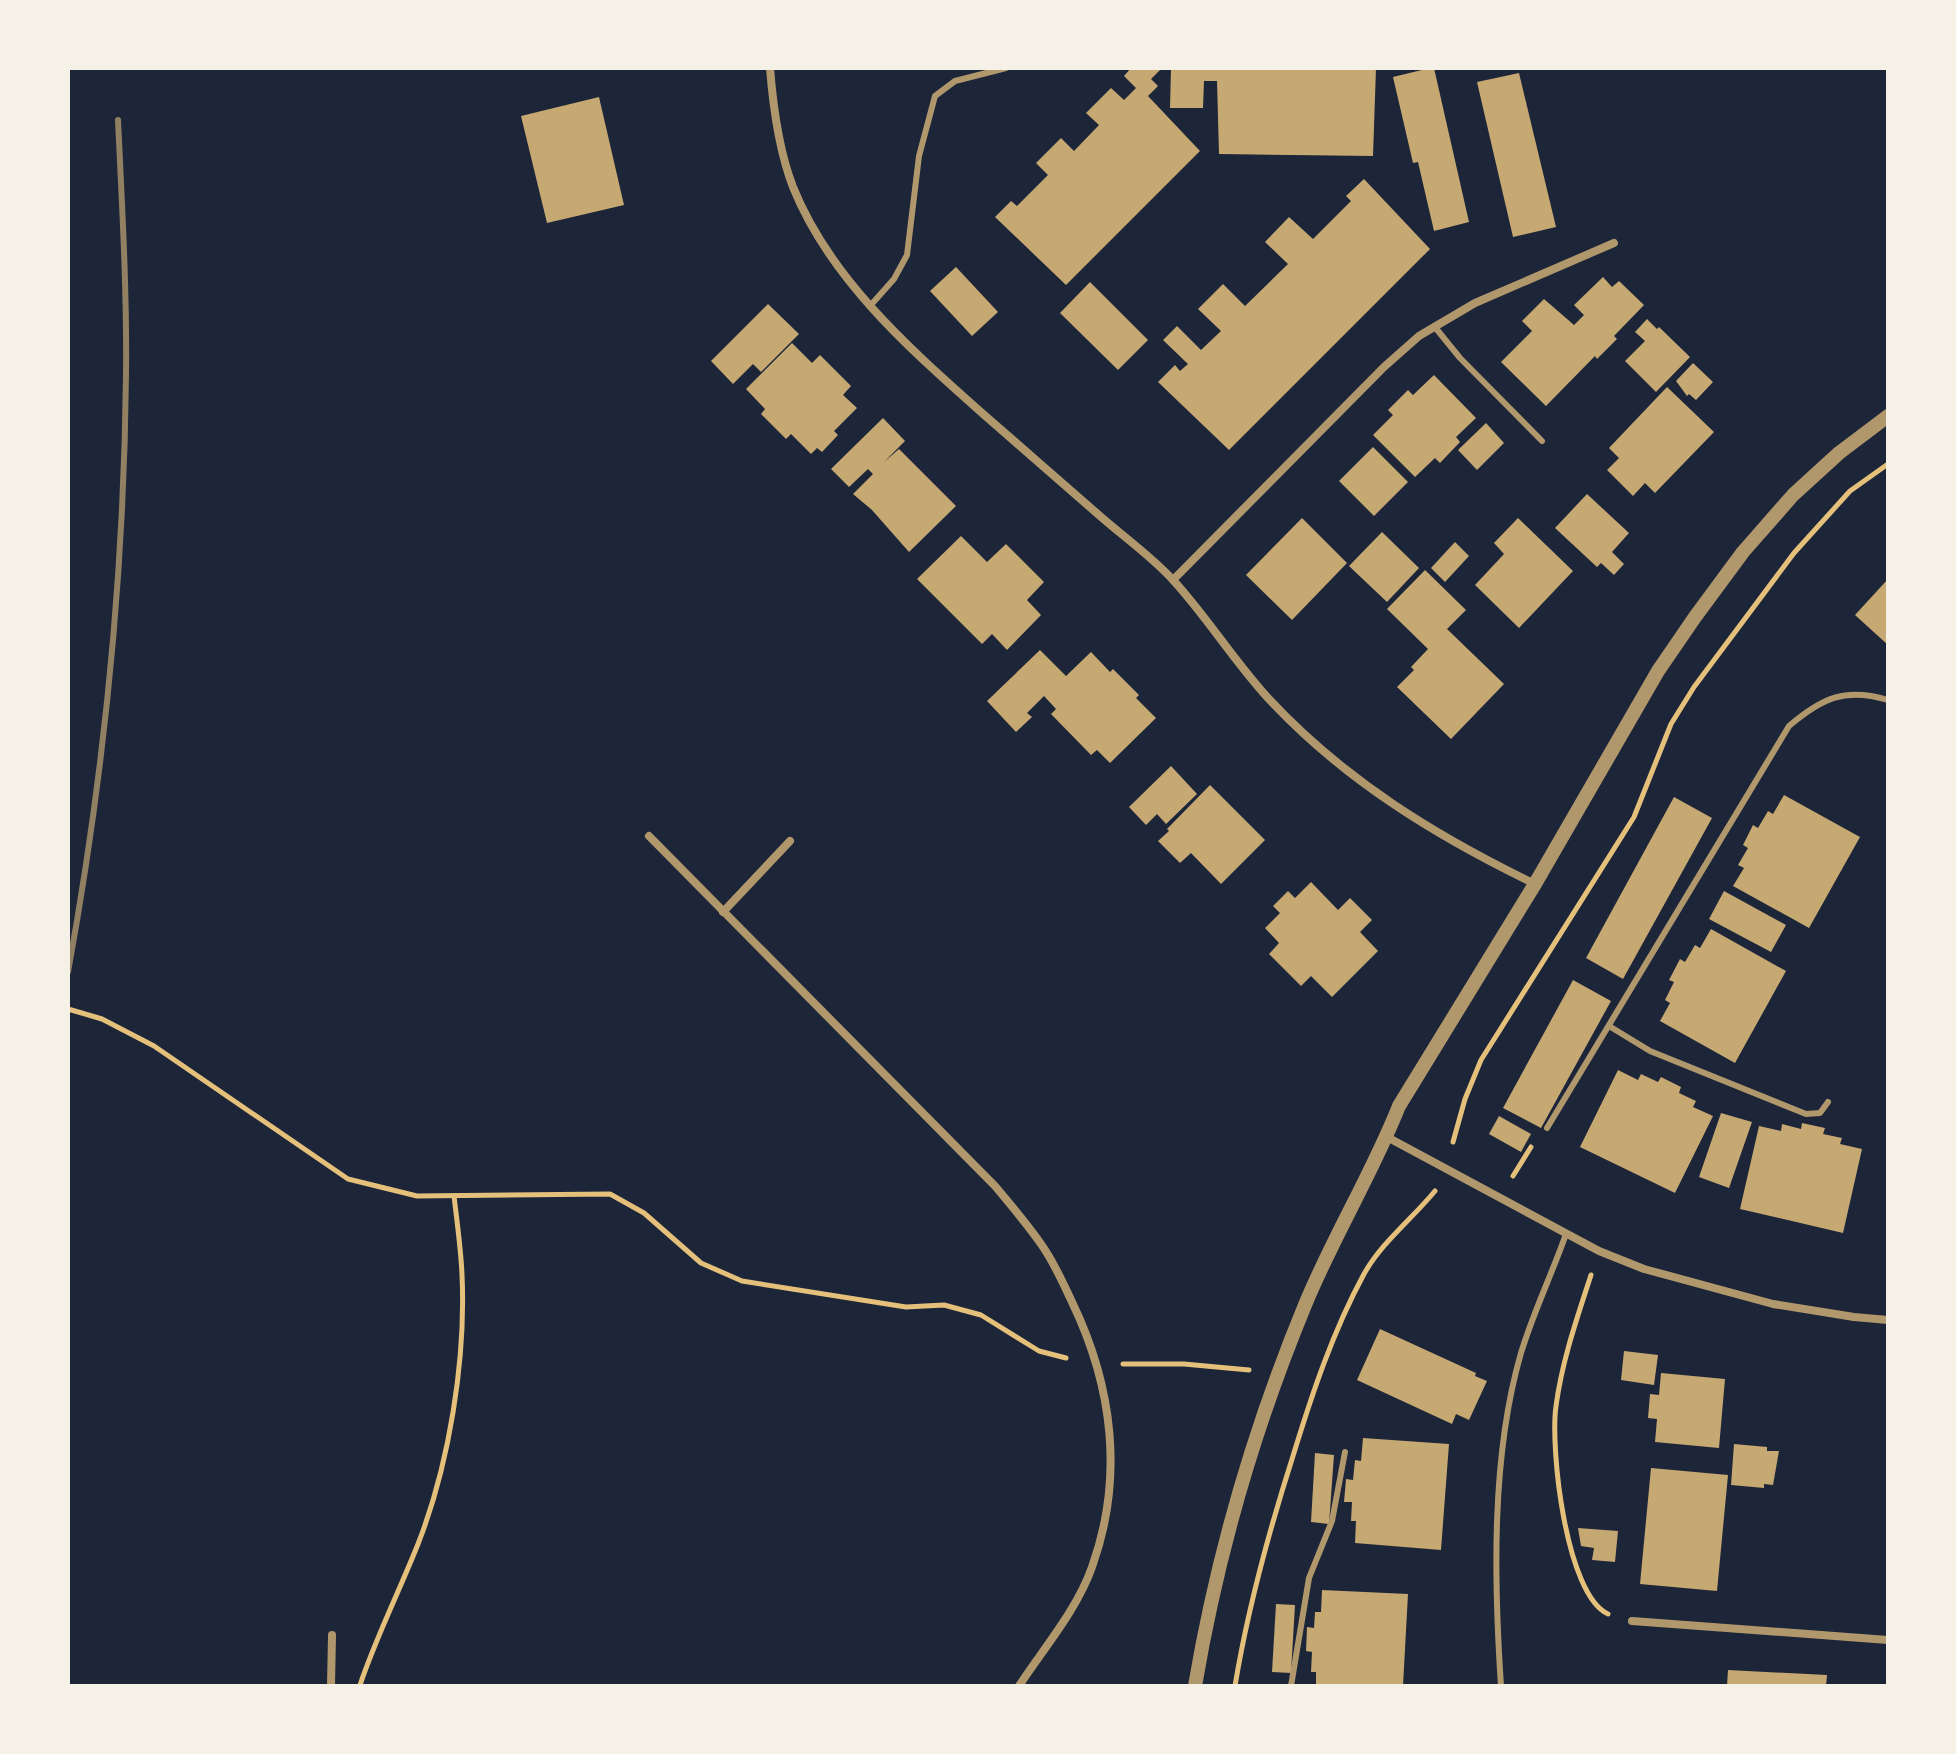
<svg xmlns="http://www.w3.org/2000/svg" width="1956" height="1754" font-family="Signika,sans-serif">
	<rect width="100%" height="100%" fill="#14213d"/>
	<!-- green -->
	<rect fill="#1d2539" x="68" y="68" width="1820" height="1618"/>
	<!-- building -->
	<g fill="#c6a872">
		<path d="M 1131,68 L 1162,68 L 1151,79 L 1158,86 L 1148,96 L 1200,151 L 1066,285 L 995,217 L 1011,201 L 1017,206 L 1048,175 L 1036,163 L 1061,138 L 1074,151 L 1099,125 L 1086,113 L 1111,88 L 1124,100 L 1136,88 L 1124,76 Z"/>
		<path d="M 1171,68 L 1376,68 L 1373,156 L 1219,154 L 1217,81 L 1204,81 L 1203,108 L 1170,108 Z"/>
		<path d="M 1430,68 L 1434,68 L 1469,222 L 1434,231 L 1418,162 L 1413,163 L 1393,77 Z"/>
		<path d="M 1519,73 L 1556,227 L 1513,237 L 1477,82 Z"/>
		<path d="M 599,97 L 624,205 L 547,223 L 521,116 Z"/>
		<path d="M 1364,179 L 1430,249 L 1229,450 L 1158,382 L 1175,365 L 1180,371 L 1188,364 L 1163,340 L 1177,326 L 1201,350 L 1221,331 L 1198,309 L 1223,284 L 1245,306 L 1288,264 L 1265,242 L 1289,217 L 1313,239 L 1351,201 L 1346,196 Z"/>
		<path d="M 956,267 L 998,312 L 972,336 L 930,291 Z"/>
		<path d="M 1603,277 L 1612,287 L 1619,281 L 1644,305 L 1614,336 L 1617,339 L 1597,359 L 1595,356 L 1546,406 L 1501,362 L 1532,331 L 1522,321 L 1544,299 L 1574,325 L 1584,315 L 1574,305 Z"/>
		<path d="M 1090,282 L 1148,340 L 1118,370 L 1060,313 Z"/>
		<path d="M 768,304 L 799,334 L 761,372 L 753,364 L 733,384 L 711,361 Z"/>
		<path d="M 1647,319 L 1657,329 L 1659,327 L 1690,357 L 1656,392 L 1625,361 L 1645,341 L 1635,332 Z"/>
		<path d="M 792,343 L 812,363 L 820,355 L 851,386 L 843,395 L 857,408 L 834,431 L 838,435 L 822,452 L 817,448 L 811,454 L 791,434 L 786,439 L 761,414 L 765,409 L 746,389 Z"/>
		<path d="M 1693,363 L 1713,382 L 1696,400 L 1689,394 L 1687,396 L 1676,381 Z"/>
		<path d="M 1434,375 L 1476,418 L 1456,437 L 1460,442 L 1440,463 L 1435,458 L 1415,477 L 1373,435 L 1393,415 L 1388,410 L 1408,390 L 1413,395 Z"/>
		<path d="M 1667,387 L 1714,432 L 1655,493 L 1645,483 L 1633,496 L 1607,470 L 1619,458 L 1609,448 Z"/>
		<path d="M 883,418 L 905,441 L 884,462 L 899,449 L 956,506 L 909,552 L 872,510 L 853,494 L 873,474 L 868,469 L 849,487 L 831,469 Z"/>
		<path d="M 1486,423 L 1504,443 L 1477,470 L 1458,450 Z"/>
		<path d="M 1373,447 L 1408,482 L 1374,516 L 1339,481 Z"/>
		<path d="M 1587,494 L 1629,533 L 1612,552 L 1624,564 L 1614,575 L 1601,563 L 1597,567 L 1555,528 Z"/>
		<path d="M 1302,518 L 1347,563 L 1292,620 L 1246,575 Z"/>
		<path d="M 1518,518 L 1573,571 L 1519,628 L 1475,585 L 1504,554 L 1494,543 Z"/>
		<path d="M 1382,532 L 1419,568 L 1387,602 L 1349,566 Z"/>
		<path d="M 961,536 L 987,562 L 1006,544 L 1044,582 L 1027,600 L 1041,615 L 1007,650 L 992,634 L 982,644 L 917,579 Z"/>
		<path d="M 1455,542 L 1469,556 L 1445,582 L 1431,568 Z"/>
		<path d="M 1425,570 L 1466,610 L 1447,629 L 1504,684 L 1451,739 L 1397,687 L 1414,670 L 1411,667 L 1428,649 L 1387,609 Z"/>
		<path d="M 1888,579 L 1888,645 L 1855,615 Z"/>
		<path d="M 1040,650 L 1066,676 L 1091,652 L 1110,672 L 1113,669 L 1139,695 L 1136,698 L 1156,718 L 1110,763 L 1097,750 L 1091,755 L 1051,714 L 1056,709 L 1044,696 L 1027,713 L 1032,717 L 1016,732 L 987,701 Z"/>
		<path d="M 1171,766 L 1197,794 L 1166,824 L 1157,814 L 1146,825 L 1129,807 Z"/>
		<path d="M 1210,785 L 1265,840 L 1221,884 L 1191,853 L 1180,863 L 1158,841 L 1169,831 L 1167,829 Z"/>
		<path d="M 1784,795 L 1860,837 L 1809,928 L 1733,886 L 1744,868 L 1738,865 L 1748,848 L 1743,845 L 1753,825 L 1758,828 L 1768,811 L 1773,814 Z"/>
		<path d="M 1674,797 L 1712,818 L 1623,979 L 1586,958 Z"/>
		<path d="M 1311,882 L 1338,910 L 1350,898 L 1372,920 L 1360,932 L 1378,951 L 1332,997 L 1311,976 L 1301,986 L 1269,954 L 1279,943 L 1265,928 L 1280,913 L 1273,906 L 1288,891 L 1295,898 Z"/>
		<path d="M 1724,891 L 1786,925 L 1771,952 L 1709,919 Z"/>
		<path d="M 1711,929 L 1786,971 L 1735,1063 L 1660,1021 L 1670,1003 L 1665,1000 L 1674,982 L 1669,980 L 1680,959 L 1685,962 L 1695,945 L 1700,948 Z"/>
		<path d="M 1573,980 L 1611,1001 L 1541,1128 L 1503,1108 Z"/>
		<path d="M 1618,1070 L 1638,1080 L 1641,1074 L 1658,1082 L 1661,1077 L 1681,1087 L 1679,1093 L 1696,1101 L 1693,1107 L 1713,1116 L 1675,1193 L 1580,1147 Z"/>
		<path d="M 1721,1113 L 1752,1122 L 1729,1188 L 1699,1177 Z"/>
		<path d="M 1499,1116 L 1531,1134 L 1521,1152 L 1489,1134 Z"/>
		<path d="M 1802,1123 L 1825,1128 L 1823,1134 L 1842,1138 L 1840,1144 L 1862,1149 L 1843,1233 L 1740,1209 L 1759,1126 L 1781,1131 L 1782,1124 L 1801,1129 Z"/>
		<path d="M 1380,1329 L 1476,1373 L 1475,1376 L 1487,1381 L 1469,1420 L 1456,1414 L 1452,1424 L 1357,1380 Z"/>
		<path d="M 1624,1351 L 1658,1355 L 1654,1385 L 1621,1380 Z"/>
		<path d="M 1661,1373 L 1725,1379 L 1719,1448 L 1655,1442 L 1657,1419 L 1648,1418 L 1650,1394 L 1659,1395 Z"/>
		<path d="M 1363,1438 L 1449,1444 L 1441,1550 L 1355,1543 L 1356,1521 L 1351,1521 L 1352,1502 L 1344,1502 L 1346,1479 L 1353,1480 L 1355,1460 L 1361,1461 Z"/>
		<path d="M 1734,1444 L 1767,1447 L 1767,1451 L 1779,1451 L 1773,1485 L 1764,1484 L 1764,1488 L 1731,1485 Z"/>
		<path d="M 1315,1453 L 1334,1455 L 1329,1524 L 1311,1522 Z"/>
		<path d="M 1651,1468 L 1728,1475 L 1717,1591 L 1640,1584 Z"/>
		<path d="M 1578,1528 L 1618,1531 L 1615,1562 L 1592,1560 L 1594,1548 L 1581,1546 Z"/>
		<path d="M 1322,1590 L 1408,1594 L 1403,1686 L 1316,1686 L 1316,1672 L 1311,1672 L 1312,1652 L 1306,1651 L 1307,1627 L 1314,1628 L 1315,1612 L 1321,1612 Z"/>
		<path d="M 1276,1604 L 1295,1605 L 1291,1673 L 1272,1672 Z"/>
		<path d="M 1728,1670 L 1827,1675 L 1826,1686 L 1727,1686 Z"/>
	</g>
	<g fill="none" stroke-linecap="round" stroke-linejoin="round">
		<!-- path -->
		<g stroke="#e5c07b" stroke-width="5">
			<path d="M 68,1009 L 102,1019 L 154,1046 L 348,1179 L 417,1196 L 610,1194 L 644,1213 L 701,1263 L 742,1281 L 906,1307 L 944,1305 L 981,1315 L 1039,1351 L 1066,1358"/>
			<path d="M 1453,1142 L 1465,1099 L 1481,1060 L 1634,817 L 1671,724 L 1694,687 L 1794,553 L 1850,491 L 1888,464"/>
			<path d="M 1513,1176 L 1531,1147"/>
			<path d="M 1591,1275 C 1577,1318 1562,1361 1556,1406 C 1550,1449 1566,1595 1608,1614"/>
			<path d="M 1123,1364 L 1184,1364 L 1249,1370"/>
			<path d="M 360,1685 C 376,1637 399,1592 418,1544 C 449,1465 466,1360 462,1275 C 461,1249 457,1222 454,1196"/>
			<path d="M 1235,1686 C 1248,1607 1269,1531 1293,1456 C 1312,1394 1333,1331 1364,1274 C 1382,1242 1412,1219 1435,1191"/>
		</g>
		<!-- service -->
		<g stroke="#b1986c" stroke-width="6">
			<path d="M 870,306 L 894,279 L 907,255 L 919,156 L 935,96 L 955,81 L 1006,68"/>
			<path d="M 1434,326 L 1460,358 L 1542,441"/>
			<path d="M 1609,1026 L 1650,1051 L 1806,1114 L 1820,1113 L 1828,1102"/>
			<path d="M 1547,1128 L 1789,726 C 1822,698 1845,687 1888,700"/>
			<path d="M 1291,1686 L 1309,1578 L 1332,1521 L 1345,1452"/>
			<path d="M 1501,1686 C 1494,1581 1491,1456 1521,1353 C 1533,1313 1552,1274 1566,1234"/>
		</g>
		<!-- minor -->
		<g stroke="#b1986c" stroke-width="8">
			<path d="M 770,68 C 773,106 779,151 793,187 C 830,279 909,348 982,413 C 1021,447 1061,482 1100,516 C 1124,537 1152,557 1173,580 C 1207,617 1234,661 1268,698 C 1344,780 1436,836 1535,884"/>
			<path d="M 1173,580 L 1384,367 L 1419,336 L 1475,303 L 1614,243"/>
			<path d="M 649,836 L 995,1186 C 1011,1205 1027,1224 1041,1244 C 1054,1262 1063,1283 1072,1302 C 1113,1387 1124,1478 1092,1567 C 1077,1610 1043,1649 1019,1686"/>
			<path d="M 723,912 L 790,841"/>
			<path d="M 1387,1137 L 1599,1251 L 1644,1269 L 1773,1304 L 1854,1317 L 1888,1320"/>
			<path d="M 1632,1621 L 1888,1640"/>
			<path d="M 331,1686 L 332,1635"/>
		</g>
		<!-- tertiary -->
		<path stroke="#b1986c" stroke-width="14" d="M 1195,1686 C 1217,1556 1255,1426 1305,1305 C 1333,1237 1372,1174 1399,1106 L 1535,884 L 1658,671 L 1695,617 L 1743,552 L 1793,495 L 1839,453 L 1888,416"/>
		<!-- rail -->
		<path stroke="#918062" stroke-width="6" d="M 68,972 C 104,775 124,576 126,375 C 127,290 122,205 118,120"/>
	</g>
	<!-- border -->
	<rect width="1956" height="1754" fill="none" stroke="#f6f1e7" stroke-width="140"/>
</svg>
